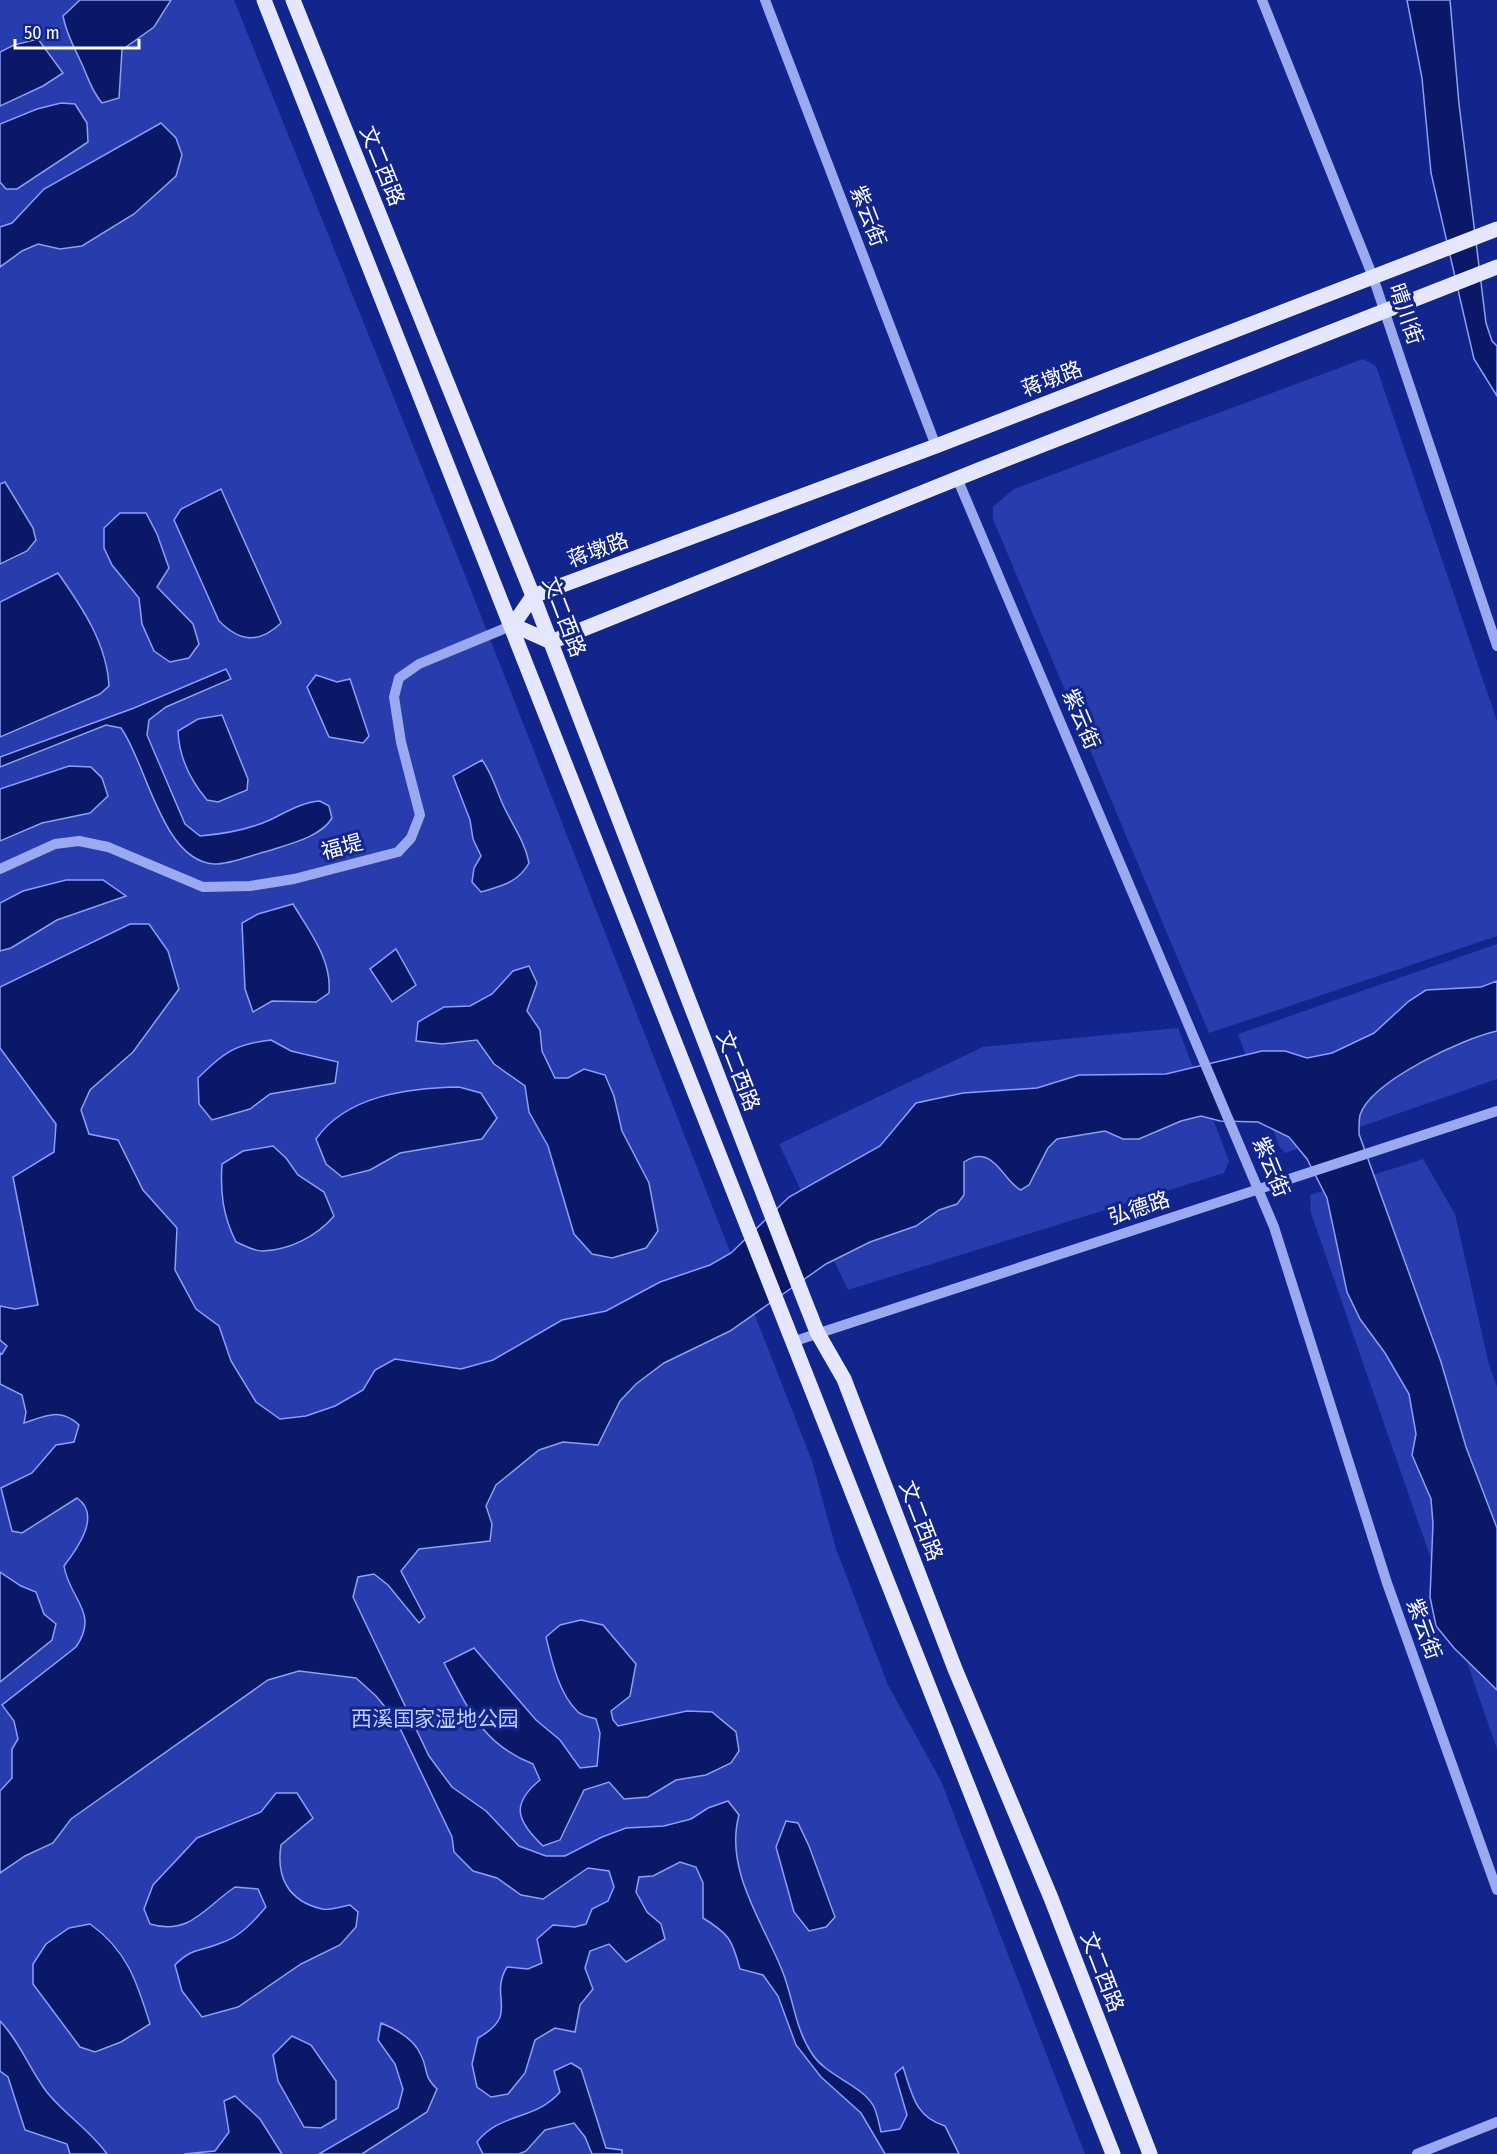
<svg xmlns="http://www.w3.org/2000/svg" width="1497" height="2154" font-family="'Fira Sans Condensed','Noto Sans SC',sans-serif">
	<rect width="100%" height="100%" fill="#12258c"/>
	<!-- green -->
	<g fill="#273dad">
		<path d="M 0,0 L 234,0 L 465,575 L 812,1461 L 836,1549 L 888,1685 L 941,1781 L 1085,2154 L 0,2154 Z"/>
		<path d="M 1363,359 L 1376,366 L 1497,721 L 1497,936 L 1209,1033 L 993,519 L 993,507 L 1014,489 Z"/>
		<path d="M 1497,944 L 1497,1079 L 1285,1153 L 1279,1146 L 1238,1034 Z"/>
		<path d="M 1178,1028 L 1229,1161 L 1224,1173 L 848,1290 L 779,1144 L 983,1047 Z"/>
		<path d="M 1423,1159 L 1455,1214 L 1489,1365 L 1497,1387 L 1497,1749 L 1311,1213 L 1310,1195 Z"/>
	</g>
	<!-- water -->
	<g fill="#0b1868" stroke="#8c9ff4" stroke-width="1.5">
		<path d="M 80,0 L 171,0 L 154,27 L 122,50 L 119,98 L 102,103 C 90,89 88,76 80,60 C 73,45 66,33 63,16 Z"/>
		<path d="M 1407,0 L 1450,0 L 1459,104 L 1486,323 L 1492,341 L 1497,346 L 1497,396 L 1474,359 L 1431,173 L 1422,78 Z"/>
		<path d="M 38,39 L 63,73 L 43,86 L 0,106 L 0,52 L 14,45 Z"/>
		<path d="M 61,103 L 75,104 L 87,123 L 88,142 L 17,189 L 6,189 L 0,182 L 0,124 L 37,109 Z"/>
		<path d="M 161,123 L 176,138 L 182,155 L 176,176 L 134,214 L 82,246 L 60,249 L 38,244 L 22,251 L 0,267 L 0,227 L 12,223 L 44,189 Z"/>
		<path d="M 5,482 L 33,528 L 36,540 L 27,551 L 0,564 L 0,484 Z"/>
		<path d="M 221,489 L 281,623 C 259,644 240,642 219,621 L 174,520 L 181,509 Z"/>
		<path d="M 120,513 L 146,513 L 157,534 L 169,568 L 157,587 L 193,624 L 199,644 L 189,658 L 170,662 L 154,651 L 142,624 L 139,598 L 112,565 L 104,548 L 104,528 Z"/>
		<path d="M 58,573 C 82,607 107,644 109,686 L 100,694 L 0,737 L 0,602 Z"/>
		<path d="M 226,669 L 231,679 L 166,707 L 149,720 L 147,735 L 185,824 L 200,836 C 224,834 251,829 272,819 C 288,811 303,802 320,801 L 329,806 L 332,818 C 321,837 289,844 268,851 C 251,855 232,864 214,864 C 162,861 146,762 121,728 L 106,725 L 0,767 L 0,757 L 134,708 Z"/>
		<path d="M 316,675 L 337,682 L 350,679 L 369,736 L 363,743 L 329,737 L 307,687 Z"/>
		<path d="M 222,715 L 248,779 L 247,790 L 218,802 L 207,800 C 191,781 179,757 178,731 L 198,719 Z"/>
		<path d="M 482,760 C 493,775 496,790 504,807 C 513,826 525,842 529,863 C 518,883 501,886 481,892 L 472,882 L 474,868 L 481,856 L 473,839 L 470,820 L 453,776 Z"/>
		<path d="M 69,766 L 91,767 L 102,778 L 108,796 L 90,813 L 42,823 L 0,841 L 0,789 Z"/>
		<path d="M 66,880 L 103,880 L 126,896 L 57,920 L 11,948 L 0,951 L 0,903 L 23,891 Z"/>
		<path d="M 293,904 C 309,931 332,959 329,993 L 316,1002 L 272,1001 L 253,1012 L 245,989 L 242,923 L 258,914 Z"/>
		<path d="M 130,924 L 149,924 L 168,951 L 179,989 L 133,1052 L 90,1090 L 81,1110 L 89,1134 L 118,1140 L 143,1190 L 177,1228 L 175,1270 L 196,1309 L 219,1326 L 231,1361 L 256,1402 L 280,1419 L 306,1416 L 335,1406 L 363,1390 L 375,1370 L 395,1359 L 461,1369 L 493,1360 L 562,1320 L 606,1311 L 660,1282 L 710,1265 L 731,1253 L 789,1197 L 880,1146 L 916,1103 L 963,1093 L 1037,1088 L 1079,1075 L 1166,1074 L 1262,1051 L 1285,1051 L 1307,1058 L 1332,1053 L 1374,1033 L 1409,1001 L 1426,990 L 1481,987 L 1497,981 L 1497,1031 C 1464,1038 1371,1081 1360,1115 C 1359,1120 1359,1128 1359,1134 L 1441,1362 L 1466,1447 L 1497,1528 L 1497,1690 L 1454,1648 L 1436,1626 L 1430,1597 L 1433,1524 L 1431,1499 L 1412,1455 L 1416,1434 L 1409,1394 L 1385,1353 L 1360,1319 L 1347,1292 L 1327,1198 L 1307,1159 L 1289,1137 L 1258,1122 L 1220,1121 L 1201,1116 L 1181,1121 L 1139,1139 L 1123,1139 L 1105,1131 L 1057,1139 L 1048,1148 L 1029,1185 L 1021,1190 C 1003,1182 994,1142 964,1162 L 964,1195 L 957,1204 L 939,1210 L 916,1226 L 870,1242 L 826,1264 L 730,1331 L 664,1363 L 636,1384 L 620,1401 L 598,1445 L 563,1442 L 539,1450 L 496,1485 L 486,1506 L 492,1524 L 490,1541 L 419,1549 L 401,1571 L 425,1617 L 419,1623 L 388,1585 L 374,1574 L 358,1577 L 353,1597 L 429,1756 L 452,1787 L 486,1811 L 519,1846 L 546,1856 L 565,1856 L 602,1837 L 626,1828 L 664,1826 L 691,1819 L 708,1808 L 728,1801 L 739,1815 C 724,1869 763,1923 782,1970 C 793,1997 795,2028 811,2052 C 825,2076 859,2083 873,2105 C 877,2112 879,2124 881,2132 L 900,2129 L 907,2115 L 895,2074 L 903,2067 C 912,2094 915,2117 945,2126 L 959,2154 L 885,2154 L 861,2113 L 821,2077 L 796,2045 L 778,1996 L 763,1975 L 740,1969 C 732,1939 729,1934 703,1918 L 703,1883 L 696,1867 L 680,1862 L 653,1876 L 639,1877 L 636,1892 L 647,1912 L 661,1924 L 665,1939 L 626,1962 L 609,1944 L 590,1951 L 585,1968 L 593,1989 L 580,2005 L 575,2032 L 555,2028 L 535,2040 L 525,2073 L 508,2094 L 491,2097 L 477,2087 L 472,2064 L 478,2038 C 521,2014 488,1998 507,1967 L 528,1969 L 542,1963 L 537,1939 L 553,1925 L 575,1927 L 586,1924 L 592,1909 L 608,1901 L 614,1887 L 609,1871 L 588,1868 L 543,1899 L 521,1895 L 497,1878 L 473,1871 L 454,1852 L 452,1837 L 396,1720 L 376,1696 L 356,1678 L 299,1671 L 268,1680 L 71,1819 L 53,1843 L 25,1856 L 0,1873 L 0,1791 L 12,1778 L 12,1749 L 18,1739 L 14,1721 L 2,1705 L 76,1647 C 100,1612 69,1599 64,1566 C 77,1549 102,1515 77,1498 L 22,1533 L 12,1531 L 1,1488 L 32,1473 L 56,1445 L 74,1442 L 79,1425 C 61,1407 45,1416 24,1423 L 26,1412 L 22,1395 L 0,1384 L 0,1353 L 2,1354 L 7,1346 L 0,1340 L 0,1306 L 15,1309 L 38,1305 L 13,1177 L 54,1152 L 56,1124 L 0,1048 L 0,987 Z"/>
		<path d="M 396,949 L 416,985 L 392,1002 L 370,969 Z"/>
		<path d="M 529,966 L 537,983 L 527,1011 L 540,1030 L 542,1051 L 555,1078 L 568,1078 L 584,1069 L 605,1075 L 614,1096 L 622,1131 L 649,1183 L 658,1231 L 646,1248 L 612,1258 L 592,1254 L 574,1234 L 548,1146 L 529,1112 L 525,1086 L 494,1064 L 477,1040 L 442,1044 L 416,1041 L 418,1022 L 444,1007 L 470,1006 L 492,994 L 513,971 Z"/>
		<path d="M 271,1040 L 291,1051 L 338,1062 L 335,1083 L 270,1094 L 250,1109 L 212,1120 L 199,1104 L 198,1078 C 223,1053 235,1044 271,1040 Z"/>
		<path d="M 459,1087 L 481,1093 L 497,1118 L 482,1139 L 400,1153 L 370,1170 L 342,1177 L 326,1164 L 316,1139 C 347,1095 409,1088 459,1087 Z"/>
		<path d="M 273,1146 L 286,1158 L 298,1175 L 324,1192 L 334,1216 C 317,1236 290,1250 263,1251 C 255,1252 244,1245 236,1242 C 223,1216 220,1193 222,1164 L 243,1151 Z"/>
		<path d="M 0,1572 L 21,1586 L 36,1592 L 44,1614 L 56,1624 L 52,1640 L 0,1682 Z"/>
		<path d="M 581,1620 L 603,1625 L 636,1664 L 630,1696 L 611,1711 L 613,1720 L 618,1726 L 687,1711 L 712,1712 L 736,1732 L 739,1751 L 731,1763 L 706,1775 L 676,1780 L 648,1797 L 624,1799 L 609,1782 L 584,1790 L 560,1840 L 543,1846 C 518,1822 509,1805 540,1780 L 533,1764 C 482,1744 468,1708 444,1663 L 474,1648 L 536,1720 L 560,1740 L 580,1768 L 597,1766 L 600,1733 L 596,1719 C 590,1717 582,1716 578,1712 C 559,1694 552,1662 546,1637 L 560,1625 Z"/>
		<path d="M 276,1793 L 297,1793 L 313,1818 L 281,1845 C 276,1877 288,1901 322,1909 C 330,1911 342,1906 350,1905 L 358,1912 L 356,1927 L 340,1945 L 301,1964 L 238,2007 L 202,2017 L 182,1991 L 175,1965 C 193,1947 199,1952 221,1943 C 240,1937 254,1921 266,1907 L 258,1889 L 235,1887 C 205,1907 190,1936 150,1924 L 144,1909 L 153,1885 L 197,1838 L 261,1812 Z"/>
		<path d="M 786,1821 L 798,1823 L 809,1846 L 835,1917 L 826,1927 L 809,1931 L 794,1912 L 776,1847 Z"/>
		<path d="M 90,1924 C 127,1950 137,1982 150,2024 L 121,2042 L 95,2052 L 80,2047 L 33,1984 L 33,1964 L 46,1944 L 69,1928 Z"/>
		<path d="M 0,2021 C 20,2042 29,2068 46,2091 C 64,2114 90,2130 107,2154 L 70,2154 L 67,2144 L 25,2130 L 8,2077 L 0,2071 Z"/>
		<path d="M 381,2023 C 396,2029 414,2039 421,2055 C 429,2071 422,2074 437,2089 L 427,2112 L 362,2154 L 319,2154 L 398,2108 L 403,2089 L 395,2064 L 378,2040 Z"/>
		<path d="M 292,2036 L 311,2045 L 336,2081 L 336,2119 L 321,2128 L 304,2127 L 278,2081 L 273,2055 Z"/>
		<path d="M 571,2063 L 581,2069 L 606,2148 L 622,2150 L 622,2154 L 592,2154 L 585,2137 L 574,2123 L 545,2130 L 526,2151 L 519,2154 L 483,2154 L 477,2142 C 500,2112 535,2121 560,2092 L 554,2071 Z"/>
		<path d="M 235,2096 L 260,2119 L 282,2154 L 184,2154 L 215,2151 L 229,2132 L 224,2101 Z"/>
	</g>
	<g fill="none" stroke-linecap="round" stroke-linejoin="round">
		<!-- minor -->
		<g stroke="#9ba9f1" stroke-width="10">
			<path d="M 765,0 L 936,446"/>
			<path d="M 1262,0 L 1373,277 L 1497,646"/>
			<path d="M 957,478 L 1274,1227 L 1387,1583 L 1497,1890"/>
			<path d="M 0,869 L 55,844 L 79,841 L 108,847 L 203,887 L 250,886 L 294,879 L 398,852 L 411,838 L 420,815 L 401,742 L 394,697 L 399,678 L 419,664 L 513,625"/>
			<path d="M 792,1342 L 1497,1111"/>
			<path d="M 1417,2154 L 1497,2122"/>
		</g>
		<!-- major -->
		<g stroke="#e5e7ff" stroke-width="15">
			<path d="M 264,0 L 1113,2154"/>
			<path d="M 293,0 L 533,596 L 802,1294 L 817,1332 L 844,1379 L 955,1669 L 1051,1898 L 1150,2154"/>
			<path d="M 513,625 L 533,596 L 936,446 L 1497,229"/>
			<path d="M 513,625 L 551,642 L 981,469 L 1497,267"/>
		</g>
	</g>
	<g text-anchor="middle" stroke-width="6" stroke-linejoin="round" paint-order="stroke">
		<!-- street labels -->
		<g font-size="21" fill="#fff" stroke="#12258c">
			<text transform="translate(382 166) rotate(68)" y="7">文二西路</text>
			<text transform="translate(868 216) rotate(69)" y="7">紫云街</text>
			<text transform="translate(1406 314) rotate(71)" y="7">晴川街</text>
			<text transform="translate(1052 379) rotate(-21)" y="7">蒋墩路</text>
			<text transform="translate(598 550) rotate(-20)" y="7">蒋墩路</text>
			<text transform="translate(564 617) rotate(69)" y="7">文二西路</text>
			<text transform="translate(1081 719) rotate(67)" y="7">紫云街</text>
			<text transform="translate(342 847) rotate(-15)" y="7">福堤</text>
			<text transform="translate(738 1071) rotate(69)" y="7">文二西路</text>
			<text transform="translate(1271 1167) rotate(68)" y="7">紫云街</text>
			<text transform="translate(1139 1208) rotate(-18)" y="7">弘德路</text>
			<text transform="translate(921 1521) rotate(69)" y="7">文二西路</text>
			<text transform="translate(1424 1629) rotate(70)" y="7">紫云街</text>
			<text transform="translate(1102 1972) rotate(69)" y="7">文二西路</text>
		</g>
		<!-- park labels -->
		<g font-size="21" fill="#c1cbfc" stroke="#12258c">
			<text x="435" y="1726">西溪国家湿地公园</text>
		</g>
	</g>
	<!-- scale -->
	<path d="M15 39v9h124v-9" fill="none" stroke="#ffffff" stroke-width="3"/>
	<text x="24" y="39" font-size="18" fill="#ffffff" stroke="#12258c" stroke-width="4.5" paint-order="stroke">50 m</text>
</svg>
